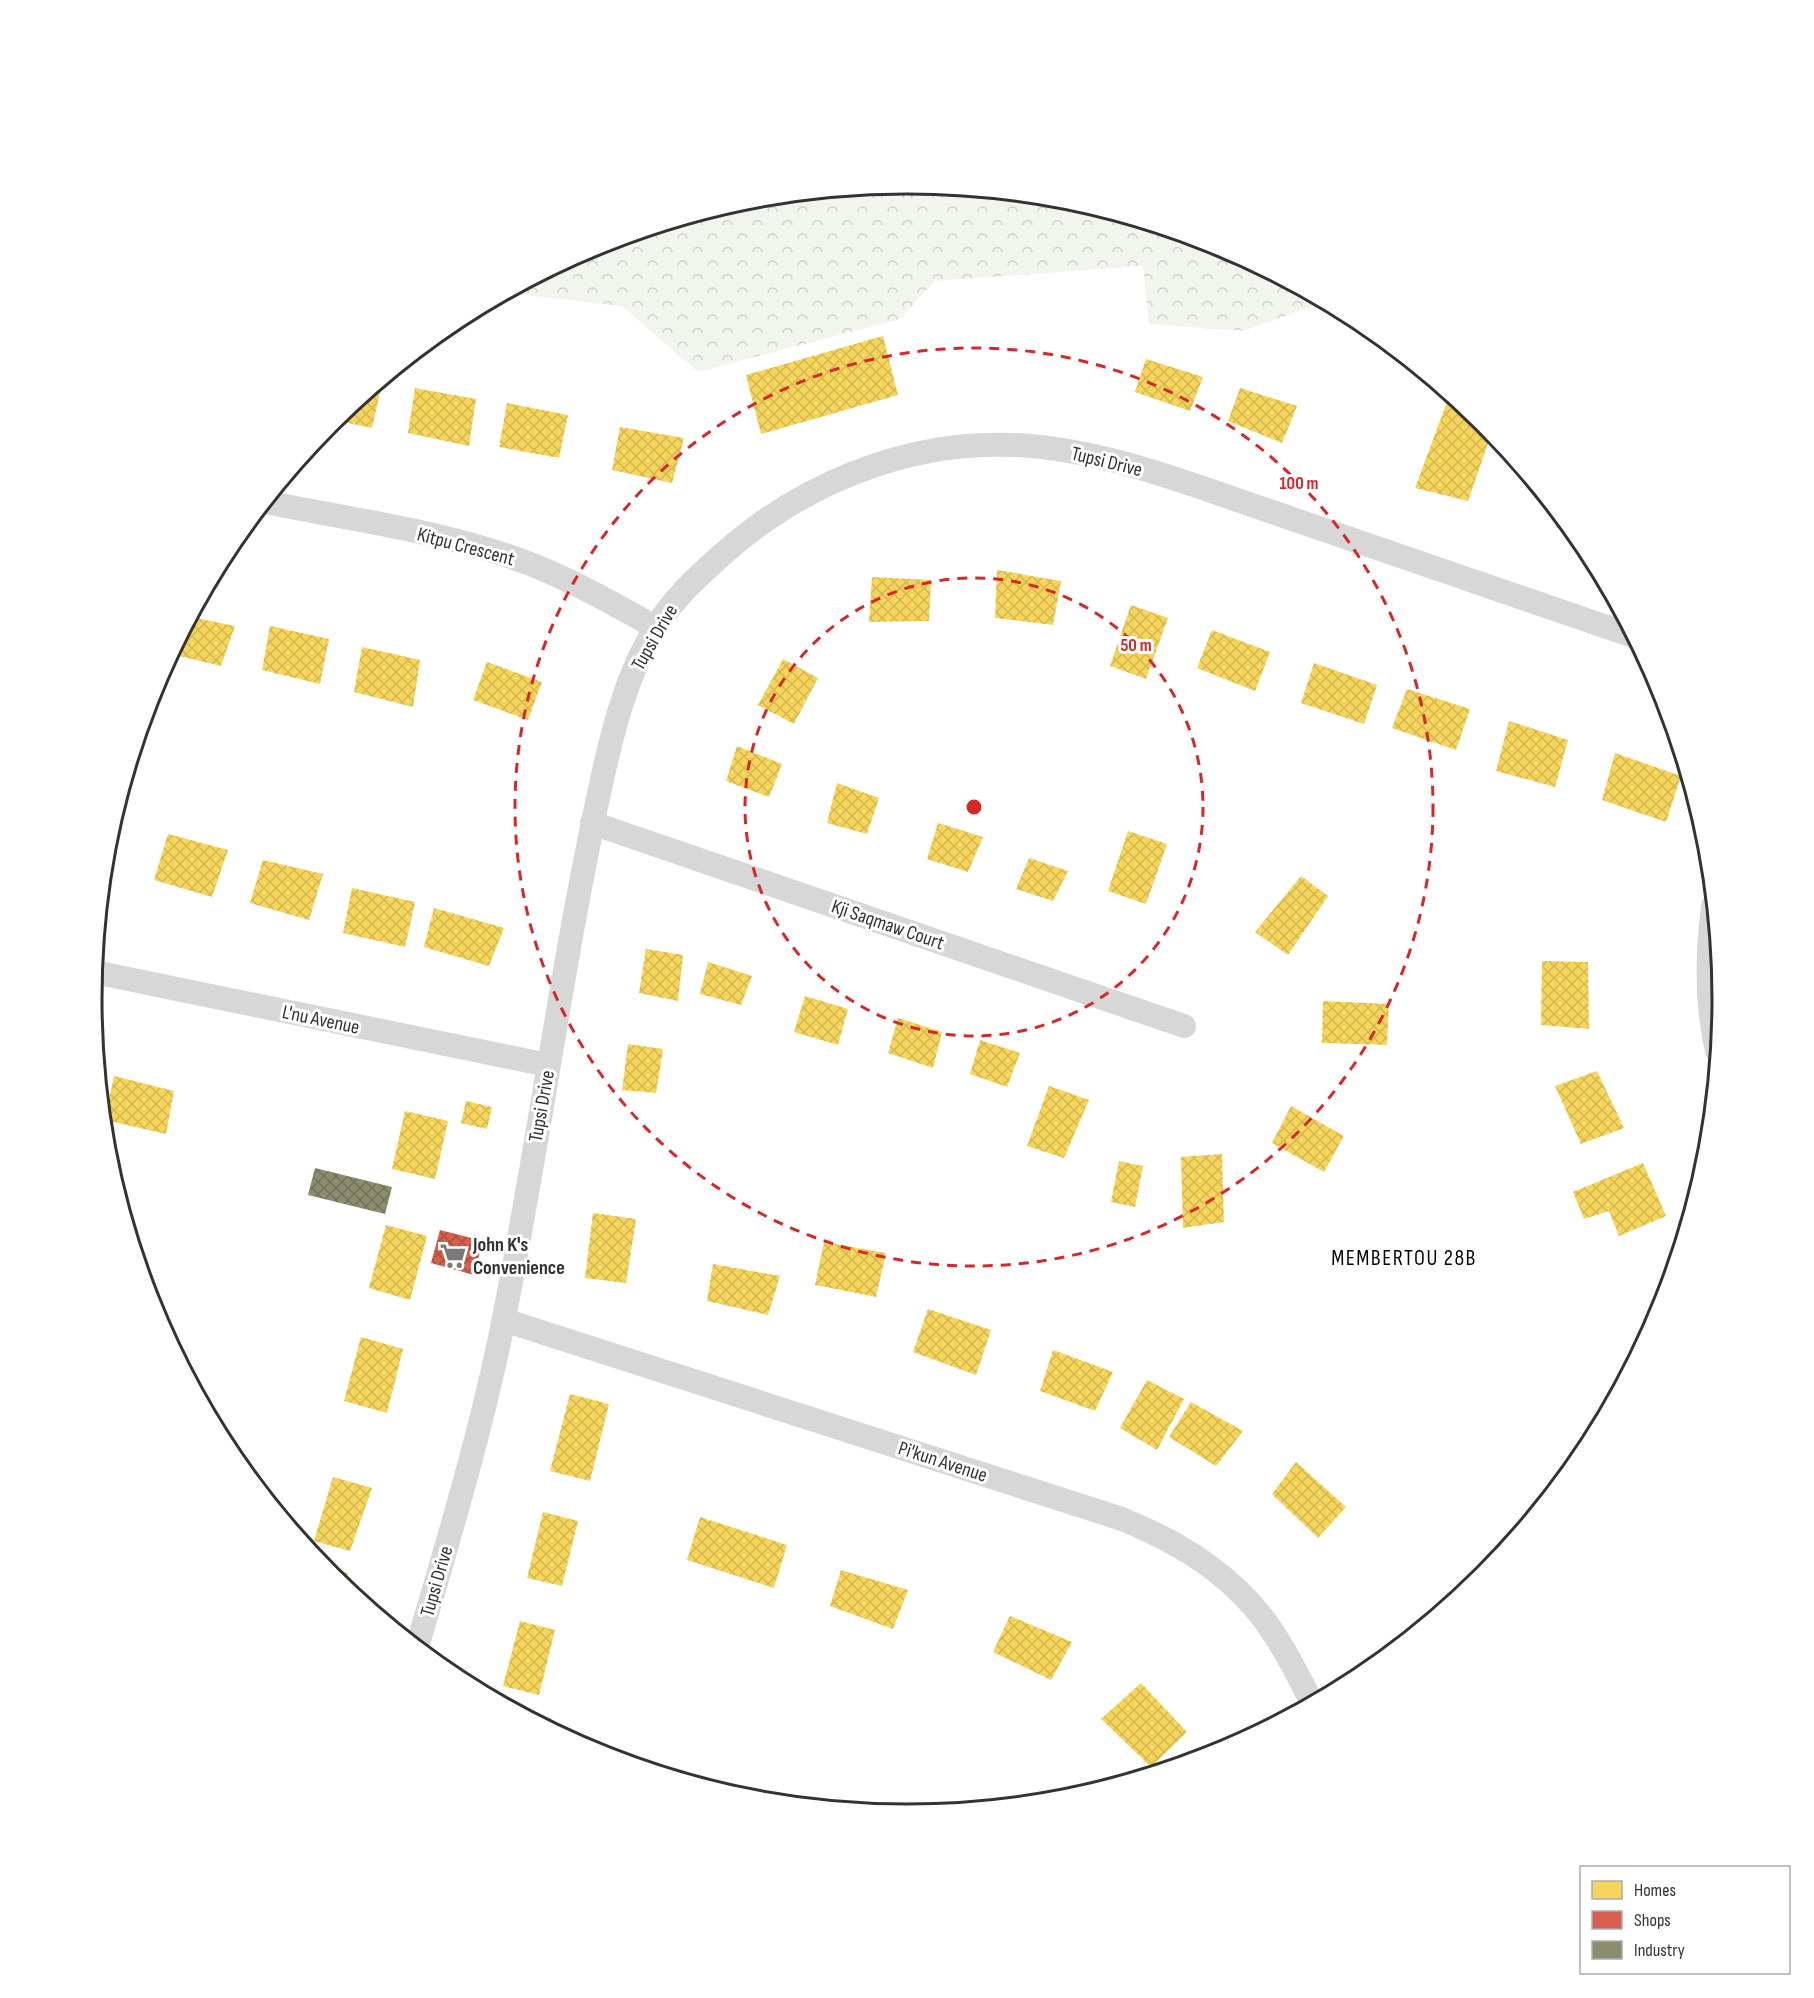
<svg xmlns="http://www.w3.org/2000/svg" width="1814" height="1998" font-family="'Sofia Sans Condensed',sans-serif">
	<defs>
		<pattern id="forest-crowns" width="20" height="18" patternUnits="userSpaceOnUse" patternTransform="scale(1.5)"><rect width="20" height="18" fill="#f1f5ed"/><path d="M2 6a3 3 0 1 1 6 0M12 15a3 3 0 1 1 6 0" fill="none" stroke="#cfd2cc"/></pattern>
		<pattern id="homes-cross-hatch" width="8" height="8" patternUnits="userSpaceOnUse" patternTransform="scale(1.5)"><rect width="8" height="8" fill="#f6d55c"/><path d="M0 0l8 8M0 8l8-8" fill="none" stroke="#d3b750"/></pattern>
		<pattern id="shops-cross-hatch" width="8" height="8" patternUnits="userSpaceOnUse" patternTransform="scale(1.5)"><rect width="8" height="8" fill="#d6604d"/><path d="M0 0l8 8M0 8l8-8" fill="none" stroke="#ae5041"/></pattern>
		<pattern id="industry-cross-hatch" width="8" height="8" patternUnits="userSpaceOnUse" patternTransform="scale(1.5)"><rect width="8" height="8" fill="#8c8c6e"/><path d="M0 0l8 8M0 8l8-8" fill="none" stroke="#73735b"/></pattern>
	</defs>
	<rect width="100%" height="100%" fill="#fff"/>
	<!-- forest -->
	<path fill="url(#forest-crowns)" d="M 907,184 L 1066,199 L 1219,246 L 1325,302 L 1243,331 L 1149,324 L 1143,266 L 935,281 L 900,319 L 698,372 L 622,306 L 506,293 L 595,245 L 748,199 Z"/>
	<!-- homes -->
	<g fill="url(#homes-cross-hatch)">
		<path d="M 883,336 L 898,395 L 761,434 L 746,375 Z"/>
		<path d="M 1146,359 L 1203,377 L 1190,411 L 1135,392 Z"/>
		<path d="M 383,379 L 372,428 L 333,420 Z"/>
		<path d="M 415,388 L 476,399 L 469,446 L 408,433 Z"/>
		<path d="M 1240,388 L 1297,406 L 1282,443 L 1228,421 Z"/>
		<path d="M 1450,394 L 1484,423 L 1492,432 L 1468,501 L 1415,488 Z"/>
		<path d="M 507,403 L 568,415 L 559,458 L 499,447 Z"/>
		<path d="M 620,427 L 684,438 L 672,483 L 612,470 Z"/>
		<path d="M 1560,515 L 1575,533 L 1556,528 Z"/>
		<path d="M 997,570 L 1061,581 L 1053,625 L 995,618 Z"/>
		<path d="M 872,577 L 931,580 L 929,621 L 869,622 Z"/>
		<path d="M 1131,605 L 1168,618 L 1146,679 L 1110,666 Z"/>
		<path d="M 191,617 L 235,626 L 221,666 L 171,654 Z"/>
		<path d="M 270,626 L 329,639 L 320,684 L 262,670 Z"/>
		<path d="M 1212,630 L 1270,652 L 1255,691 L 1197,668 Z"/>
		<path d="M 362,647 L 420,660 L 413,707 L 354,692 Z"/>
		<path d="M 783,659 L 818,678 L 794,724 L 758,705 Z"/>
		<path d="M 487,662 L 542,682 L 528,720 L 473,700 Z"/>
		<path d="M 1314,663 L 1377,685 L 1364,724 L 1301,703 Z"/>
		<path d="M 1407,689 L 1470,709 L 1456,750 L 1392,728 Z"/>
		<path d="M 1509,721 L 1568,740 L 1555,787 L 1496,771 Z"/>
		<path d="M 737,746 L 782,764 L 769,797 L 726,781 Z"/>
		<path d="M 1615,753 L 1681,776 L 1666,822 L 1602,800 Z"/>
		<path d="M 837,783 L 879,798 L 867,834 L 827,823 Z"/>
		<path d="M 938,823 L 983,837 L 968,872 L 927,859 Z"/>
		<path d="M 1128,831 L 1167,844 L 1146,904 L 1108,891 Z"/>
		<path d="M 168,834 L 228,850 L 212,897 L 154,880 Z"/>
		<path d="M 1029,858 L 1068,871 L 1053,901 L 1016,889 Z"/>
		<path d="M 263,860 L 323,874 L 309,920 L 250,903 Z"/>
		<path d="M 1301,876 L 1328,896 L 1288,955 L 1255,932 Z"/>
		<path d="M 352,888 L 415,902 L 405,947 L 343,933 Z"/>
		<path d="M 434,908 L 504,928 L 489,966 L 424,947 Z"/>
		<path d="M 646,949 L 683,955 L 678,1001 L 639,993 Z"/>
		<path d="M 1542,961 L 1588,962 L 1589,1029 L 1541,1025 Z"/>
		<path d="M 708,962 L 752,976 L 741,1005 L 700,994 Z"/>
		<path d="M 805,996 L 848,1009 L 838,1045 L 794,1032 Z"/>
		<path d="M 1323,1001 L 1389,1004 L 1387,1045 L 1322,1043 Z"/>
		<path d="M 898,1018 L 942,1032 L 933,1068 L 888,1053 Z"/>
		<path d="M 980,1040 L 1020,1053 L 1007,1087 L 970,1074 Z"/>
		<path d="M 628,1044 L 663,1049 L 656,1093 L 622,1090 Z"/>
		<path d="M 1597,1071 L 1624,1128 L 1581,1144 L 1555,1086 Z"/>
		<path d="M 114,1076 L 174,1091 L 166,1134 L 105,1120 Z"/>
		<path d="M 1049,1086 L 1089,1100 L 1064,1158 L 1027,1146 Z"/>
		<path d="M 466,1101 L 492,1107 L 487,1129 L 461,1123 Z"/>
		<path d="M 1291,1106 L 1344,1136 L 1324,1172 L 1272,1143 Z"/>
		<path d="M 405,1111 L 448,1121 L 435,1179 L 392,1169 Z"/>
		<path d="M 1222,1154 L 1224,1222 L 1183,1228 L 1181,1157 Z"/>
		<path d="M 1119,1161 L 1143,1166 L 1135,1207 L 1111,1202 Z"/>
		<path d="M 1643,1163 L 1666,1216 L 1619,1236 L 1609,1211 L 1584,1219 L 1573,1192 Z"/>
		<path d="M 593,1213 L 636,1219 L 626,1283 L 585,1278 Z"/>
		<path d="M 386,1225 L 427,1236 L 410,1300 L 369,1288 Z"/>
		<path d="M 824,1242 L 886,1253 L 876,1297 L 815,1285 Z"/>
		<path d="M 713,1264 L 780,1276 L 768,1315 L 707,1301 Z"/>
		<path d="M 928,1309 L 991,1330 L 976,1375 L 913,1352 Z"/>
		<path d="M 1656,1319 L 1649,1332 L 1646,1324 Z"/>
		<path d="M 361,1337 L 403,1349 L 387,1413 L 344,1401 Z"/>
		<path d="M 1053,1350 L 1113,1372 L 1095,1411 L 1040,1391 Z"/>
		<path d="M 1147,1380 L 1184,1399 L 1157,1450 L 1120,1428 Z"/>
		<path d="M 570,1394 L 609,1404 L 590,1481 L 550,1471 Z"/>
		<path d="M 1191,1402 L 1243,1431 L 1216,1466 L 1169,1437 Z"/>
		<path d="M 1296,1462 L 1346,1507 L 1318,1538 L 1272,1494 Z"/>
		<path d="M 333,1477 L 372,1488 L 350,1551 L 314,1541 Z"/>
		<path d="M 543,1512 L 578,1521 L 562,1586 L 527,1578 Z"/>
		<path d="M 700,1517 L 787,1545 L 774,1588 L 687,1560 Z"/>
		<path d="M 323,1566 L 348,1573 L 344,1587 L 330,1575 Z"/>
		<path d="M 841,1570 L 908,1590 L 893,1629 L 830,1606 Z"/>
		<path d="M 1010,1616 L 1072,1642 L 1051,1680 L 993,1652 Z"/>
		<path d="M 520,1621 L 555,1630 L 539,1695 L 503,1686 Z"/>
		<path d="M 1141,1683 L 1187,1732 L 1151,1767 L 1101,1719 Z"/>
	</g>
	<!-- shops -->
	<path fill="url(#shops-cross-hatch)" d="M 440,1230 L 483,1241 L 474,1275 L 431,1263 Z"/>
	<!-- industry -->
	<path fill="url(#industry-cross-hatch)" d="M 315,1168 L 392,1187 L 385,1214 L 308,1195 Z"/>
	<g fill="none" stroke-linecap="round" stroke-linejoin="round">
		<!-- minor -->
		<g stroke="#d7d7d7" stroke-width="24">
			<path d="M 265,502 C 354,520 448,532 533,565 C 575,582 616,605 655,627"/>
			<path d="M 592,823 L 1184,1026"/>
			<path d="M 1713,906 C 1707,953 1706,1004 1717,1051"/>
			<path d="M 94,972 L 548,1065"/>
			<path d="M 504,1320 L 1122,1519 C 1183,1544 1238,1578 1274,1634 C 1289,1656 1300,1680 1312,1703"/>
			<path d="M 417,1647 C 449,1538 482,1429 504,1318 C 531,1182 551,1045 576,909 C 584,867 592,825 601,784 C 613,729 627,672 658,624 C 673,600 693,581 715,561 C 795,487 903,440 1014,445 C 1106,449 1194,486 1281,515 C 1398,555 1516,596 1633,636"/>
		</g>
	</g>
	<!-- distance rings -->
	<g fill="none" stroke="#d62828" stroke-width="3" stroke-dasharray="10 8">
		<circle cx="974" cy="807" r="229"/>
		<circle cx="974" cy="807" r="459"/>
	</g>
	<!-- icons -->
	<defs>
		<g id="supermarket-bare" transform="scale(2.07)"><path d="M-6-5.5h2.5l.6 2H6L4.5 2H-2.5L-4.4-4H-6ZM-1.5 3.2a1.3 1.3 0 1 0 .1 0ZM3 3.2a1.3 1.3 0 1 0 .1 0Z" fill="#7a7a7a" stroke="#fff" stroke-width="2.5" paint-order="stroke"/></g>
	</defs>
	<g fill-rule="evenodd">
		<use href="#supermarket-bare" x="453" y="1256"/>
	</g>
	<g text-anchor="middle" stroke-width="6" stroke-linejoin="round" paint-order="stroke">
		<!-- street labels -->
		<g font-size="20" fill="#333" stroke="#fff">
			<text transform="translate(1107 461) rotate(14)" y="7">Tupsi Drive</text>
			<text transform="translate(466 546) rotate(15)" y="7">Kitpu Crescent</text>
			<text transform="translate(654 637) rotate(-60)" y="7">Tupsi Drive</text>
			<text transform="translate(888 924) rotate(19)" y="7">Kji Saqmaw Court</text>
			<text transform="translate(321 1019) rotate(12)" y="7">L'nu Avenue</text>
			<text transform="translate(541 1106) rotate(-80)" y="7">Tupsi Drive</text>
			<text transform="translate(943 1461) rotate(18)" y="7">Pi'kun Avenue</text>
			<text transform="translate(436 1581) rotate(-74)" y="7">Tupsi Drive</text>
		</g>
		<!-- poi labels -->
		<g font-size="20" font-weight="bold" fill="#333" stroke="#fff" text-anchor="start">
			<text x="473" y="1251">John K's<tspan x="473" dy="23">Convenience</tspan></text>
		</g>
		<!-- quarter labels -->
		<g font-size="22" letter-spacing="1.5" fill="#000" stroke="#fff">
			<text x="1404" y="1265">MEMBERTOU 28B</text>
		</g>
	</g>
	<!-- crop -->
	<path d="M0 0H1814V1998H0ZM102 999a805 805 0 1 1 1610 0a805 805 0 1 1-1610 0Z" fill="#fff" fill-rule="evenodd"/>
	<path fill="none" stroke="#333" stroke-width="3" d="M102 999a805 805 0 1 1 1610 0a805 805 0 1 1-1610 0Z"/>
	<circle cx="974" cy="807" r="9" fill="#d62828" stroke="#fff" stroke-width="3"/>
	<g font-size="18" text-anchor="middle" font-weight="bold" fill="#d62828" stroke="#fff" stroke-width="6" stroke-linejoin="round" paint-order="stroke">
		<text x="1299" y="489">100 m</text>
		<text x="1136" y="651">50 m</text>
	</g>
	<!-- legend -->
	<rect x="1580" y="1866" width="210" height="108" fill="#ffffff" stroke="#adadad" stroke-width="1.5"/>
	<rect x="1592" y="1881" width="30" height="18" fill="#f6d55c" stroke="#adadad" stroke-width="1.5"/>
	<text x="1634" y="1896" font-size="18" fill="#333333">Homes</text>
	<rect x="1592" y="1911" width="30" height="18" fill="#d6604d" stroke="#adadad" stroke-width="1.5"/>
	<text x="1634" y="1926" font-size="18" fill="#333333">Shops</text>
	<rect x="1592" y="1941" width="30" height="18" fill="#8c8c6e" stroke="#adadad" stroke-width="1.5"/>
	<text x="1634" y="1956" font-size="18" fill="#333333">Industry</text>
</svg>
